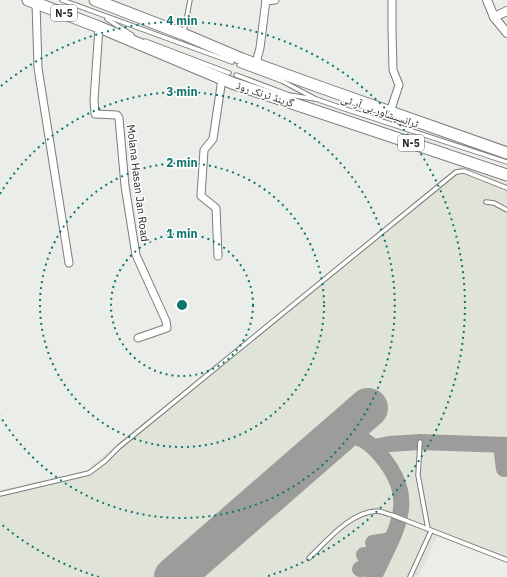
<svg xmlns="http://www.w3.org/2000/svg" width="507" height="577" font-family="'IBM Plex Sans','Noto Naskh Arabic',sans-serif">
	<rect width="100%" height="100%" fill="#ebede9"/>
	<!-- built -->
	<path fill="#e0e4d8" d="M 460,166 L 507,184 L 507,561 L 437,537 L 418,577 L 0,577 L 0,490 L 88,470 L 91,468 L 93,464 Z"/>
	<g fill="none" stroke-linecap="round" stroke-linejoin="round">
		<!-- taxiway -->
		<g stroke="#9c9d9a" stroke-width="16">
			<path d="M 335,437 C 351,433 365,438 376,450 C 421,498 397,527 374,577"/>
			<path d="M 501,446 L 504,469"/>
			<path d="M 374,447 L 389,444 L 420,442 L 507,445"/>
			<path d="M 373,543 L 386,541 L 391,539"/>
			<path d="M 364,555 L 380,555 L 385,553"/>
			<path d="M 360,569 L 378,568"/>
			<path d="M 169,577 L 184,569"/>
		</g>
		<!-- runway -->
		<path stroke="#9c9d9a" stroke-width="40" d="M 174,577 L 368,408"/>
		<!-- service casing -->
		<g stroke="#7c7d79" stroke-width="5.5">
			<g id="service">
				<path d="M 62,0 L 232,62"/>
				<path d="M 107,19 L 132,35"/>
				<path d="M 184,32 L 190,0"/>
				<path d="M 145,41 L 229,73"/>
				<path d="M 239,65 L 282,81 L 316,99 L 345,109 L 507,162"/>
				<path d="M 236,75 L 289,95 L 315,99"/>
				<path d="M 486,202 L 494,203 L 507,210"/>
				<path d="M 420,442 L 418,475 L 428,529"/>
				<path d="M 0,494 L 89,473 L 105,461 L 119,447 L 456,172 L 464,171 L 507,188"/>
				<path d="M 309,558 C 327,541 350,512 377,511 C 381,511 387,514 392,515 L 507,560"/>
				<path d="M 410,577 L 431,531"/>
			</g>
		</g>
		<!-- minor casing -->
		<g stroke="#7c7d79" stroke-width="9">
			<g id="minor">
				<path d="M 266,1 L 275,0"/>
				<path d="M 36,3 L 38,68 L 69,263"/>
				<path d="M 99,27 L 94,100 L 95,114 L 117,115 L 119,118 L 125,186 L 136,255 L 166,321 L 167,328 L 138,338"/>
				<path d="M 256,63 L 260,48 L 266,0"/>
				<path d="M 390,112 L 399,85 L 393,70 L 392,30 L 392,0"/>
				<path d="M 218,256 L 216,208 L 201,196 L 204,150 L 213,139 L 222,79"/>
			</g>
		</g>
		<!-- tertiary casing -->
		<g stroke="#7c7d79" stroke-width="10">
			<g id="tertiary">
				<path d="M 487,0 L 494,17 L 507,11"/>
				<path d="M 494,17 L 507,33"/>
			</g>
		</g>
		<!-- trunk casing -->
		<g stroke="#7c7d79" stroke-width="13">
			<g id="trunk">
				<path d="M 28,0 L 99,27 L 232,83 L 507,175"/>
				<path d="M 95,0 L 183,34 L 242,59 L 331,91 L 507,153"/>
			</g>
		</g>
		<!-- service -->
		<use href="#service" stroke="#fff" stroke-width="3.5"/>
		<!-- minor -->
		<use href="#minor" stroke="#fff" stroke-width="7"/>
		<!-- tertiary -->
		<use href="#tertiary" stroke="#fff" stroke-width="8"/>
		<!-- trunk -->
		<use href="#trunk" stroke="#fff" stroke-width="11"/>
	</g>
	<!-- distance rings -->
	<g fill="none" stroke="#0f766e" stroke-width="2" stroke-dasharray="2 4">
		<circle cx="182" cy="305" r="71"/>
		<circle cx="182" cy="305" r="142"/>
		<path d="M0 194A213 213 0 1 1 0 416"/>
		<path d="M99 577A284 284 0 0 1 1 524M1 86A284 284 0 1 1 265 577"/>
	</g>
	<g text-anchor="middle" stroke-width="3" stroke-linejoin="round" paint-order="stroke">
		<!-- shield labels -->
		<g fill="#fff" stroke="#686968" stroke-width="1">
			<rect x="51" y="5" width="26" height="16" rx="3"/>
			<rect x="398" y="135" width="26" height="16" rx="3"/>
		</g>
		<g font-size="10" font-weight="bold" fill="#282927">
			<text x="64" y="17">N-5</text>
			<text x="411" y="147">N-5</text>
		</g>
		<!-- street labels -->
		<g font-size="11" fill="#282927" stroke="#fff">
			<text transform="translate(265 94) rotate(18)" y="4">گرینڈ ٹرنک روڈ</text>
			<text transform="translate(380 111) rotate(19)" y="4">ٹرانسپشاور بی آر ٹی</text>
			<text transform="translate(138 183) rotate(83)" y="4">Molana Hasan Jan Road</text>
		</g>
	</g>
	<circle cx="182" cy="305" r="6" fill="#0f766e" stroke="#fff" stroke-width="2"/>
	<g font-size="12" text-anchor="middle" font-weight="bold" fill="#0f766e" stroke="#fff" stroke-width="3" stroke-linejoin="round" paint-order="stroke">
		<text x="182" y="25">4 min</text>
		<text x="182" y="96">3 min</text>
		<text x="182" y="167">2 min</text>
		<text x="182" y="238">1 min</text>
	</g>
</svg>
